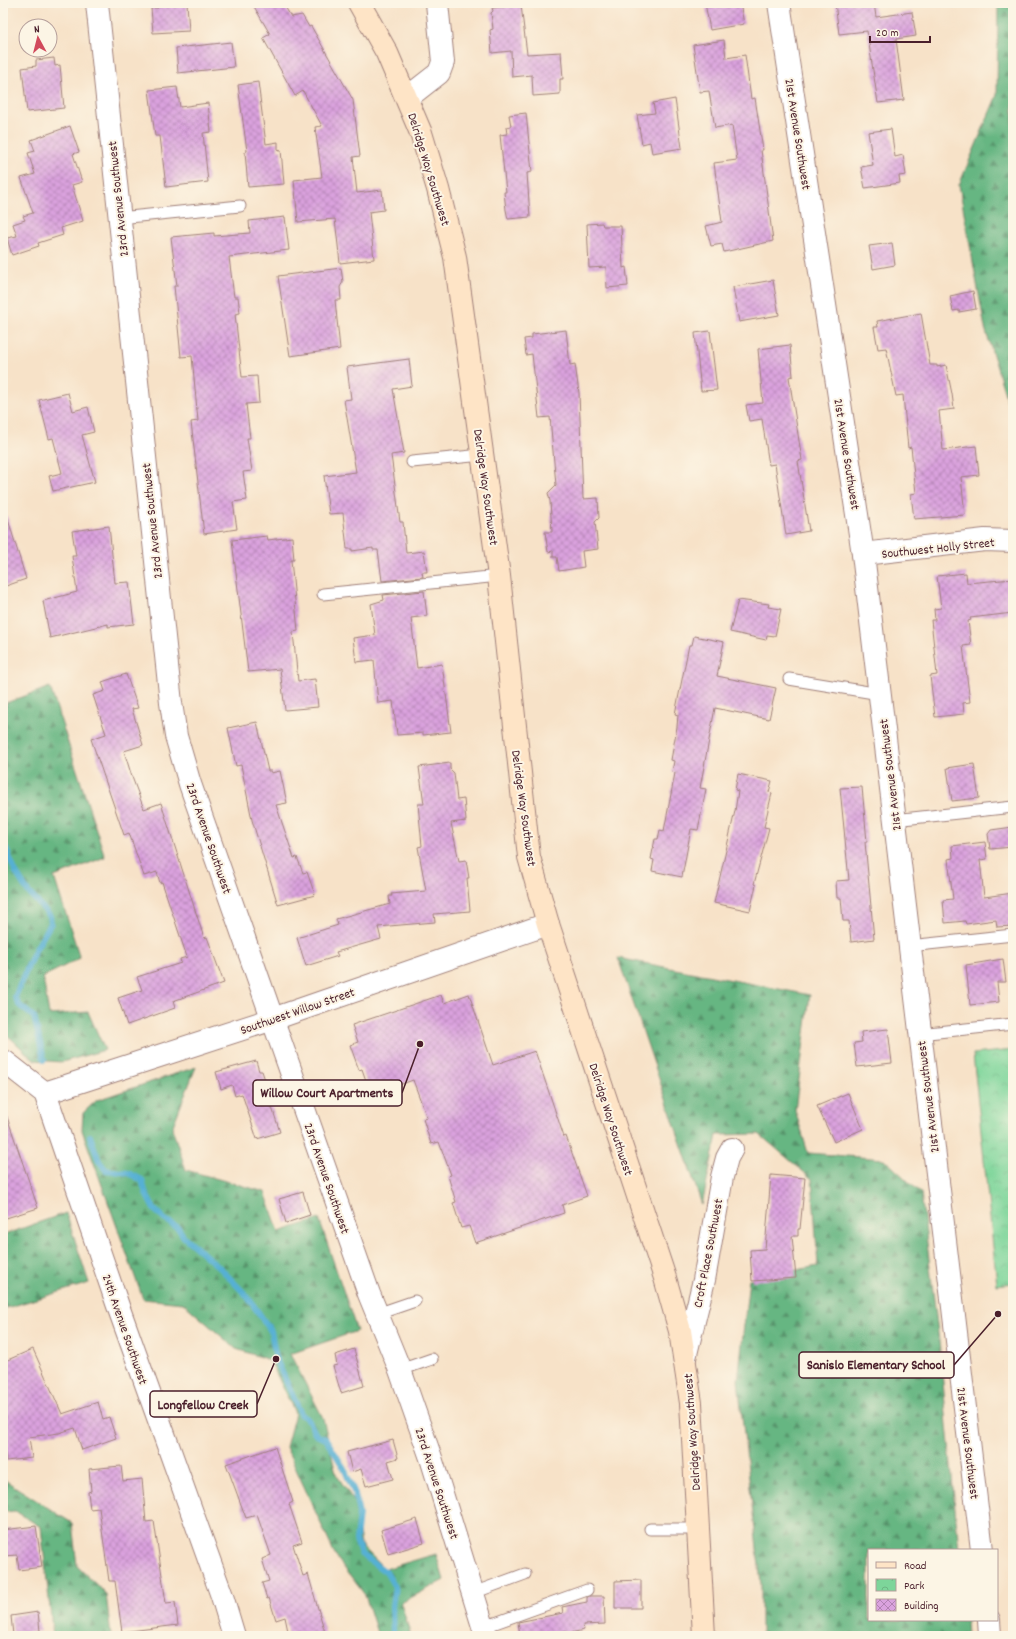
<svg xmlns="http://www.w3.org/2000/svg" width="1016" height="1639" font-family="Dekko,sans-serif">
	<defs>
		<pattern id="forest-firs" width="22" height="20" patternUnits="userSpaceOnUse"><rect width="22" height="20" fill="#66b682"/><path d="M5 1l3.5 6h-7zM16 11l3.5 6h-7z" fill="#56936b"/></pattern>
		<pattern id="park-crowns" width="20" height="18" patternUnits="userSpaceOnUse"><rect width="20" height="18" fill="#7dd59a"/><path d="M2 6a3 3 0 1 1 6 0M12 15a3 3 0 1 1 6 0" fill="none" stroke="#6eb685"/></pattern>
		<pattern id="building-cross-hatch" width="8" height="8" patternUnits="userSpaceOnUse"><rect width="8" height="8" fill="#daa2de"/><path d="M0 0l8 8M0 8l8-8" fill="none" stroke="#b383b4"/></pattern>
	</defs>
	<rect width="100%" height="100%" fill="#fcf5e5"/>
	<filter id="ink" filterUnits="userSpaceOnUse"><feTurbulence type="fractalNoise" baseFrequency=".025" numOctaves="2"/><feDisplacementMap in="SourceGraphic" scale="8" xChannelSelector="R" yChannelSelector="G"/><feConvolveMatrix kernelMatrix="1 2 1 2 8 2 1 2 1" color-interpolation-filters="sRGB"/></filter>
	<filter id="wash" filterUnits="userSpaceOnUse"><feTurbulence type="fractalNoise" baseFrequency=".012" numOctaves="4" result="noise"/><feDisplacementMap in="SourceGraphic" scale="16" xChannelSelector="R" yChannelSelector="G"/><feGaussianBlur stdDeviation="0.9" result="paint"/><feColorMatrix in="noise" values="0 0 0 0 0 0 0 0 0 0 0 0 0 0 0 0 0 1.4 0 .05"/><feComposite in="paint" operator="in"/></filter>
	<g filter="url(#wash)">
		<rect width="100%" height="100%" fill="#f7e2c8"/>
		<!-- forest -->
		<g fill="url(#forest-firs)" stroke="#586a56">
			<path d="M 998,3 L 1013,3 L 1013,421 L 985,328 L 959,185 L 997,95 Z"/>
			<path d="M 50,687 L 105,857 L 54,877 L 80,958 L 43,977 L 49,1015 L 88,1012 L 105,1050 L 62,1062 L 34,1060 L 3,1031 L 3,704 Z"/>
			<path d="M 618,958 L 810,995 L 795,1110 L 808,1153 L 884,1159 L 921,1193 L 939,1341 L 959,1550 L 869,1550 L 869,1620 L 966,1620 L 967,1636 L 761,1636 L 761,1584 L 738,1381 L 749,1279 L 818,1266 L 812,1179 L 759,1134 L 717,1135 L 702,1205 Z"/>
			<path d="M 196,1067 L 172,1128 L 186,1170 L 265,1192 L 279,1232 L 319,1219 L 357,1331 L 290,1354 L 323,1418 L 336,1474 L 355,1503 L 361,1545 L 385,1569 L 436,1554 L 444,1580 L 401,1603 L 411,1636 L 378,1636 L 365,1595 L 336,1557 L 286,1447 L 295,1413 L 270,1360 L 236,1349 L 183,1303 L 143,1299 L 82,1130 L 83,1113 L 97,1100 Z"/>
			<path d="M 66,1213 L 89,1283 L 3,1309 L 3,1235 Z"/>
			<path d="M 3,1479 L 72,1523 L 77,1566 L 106,1594 L 111,1636 L 53,1636 L 41,1527 L 15,1511 L 3,1512 Z"/>
		</g>
		<!-- park -->
		<path fill="url(#park-crowns)" stroke="#647a62" d="M 1013,1050 L 1013,1283 L 997,1285 L 973,1054 Z"/>
		<g fill="none" stroke-linecap="round" stroke-linejoin="round">
			<!-- stream -->
			<g stroke="#56b0d4" stroke-width="6">
				<path d="M 3,841 L 15,871 L 28,892 L 50,916 L 51,923 L 34,952 L 15,997 L 19,1005 L 34,1017 L 44,1060"/>
				<path d="M 90,1136 L 99,1161 L 106,1170 L 128,1173 L 142,1180 L 146,1194 L 154,1209 L 164,1219 L 178,1228 L 184,1237 L 220,1268 L 247,1296 L 271,1331 L 276,1359 L 301,1414 L 309,1421 L 316,1435 L 326,1439 L 344,1468 L 355,1494 L 359,1514 L 356,1540 L 361,1554 L 386,1572 L 395,1587 L 392,1606 L 393,1636"/>
			</g>
		</g>
		<g id="blocks">
			<!-- building -->
			<g fill="url(#building-cross-hatch)">
				<path d="M 158,3 L 187,3 L 189,31 L 153,33 L 151,8 L 158,8 Z"/>
				<path d="M 252,3 L 283,3 L 291,17 L 302,15 L 309,27 L 311,26 L 353,100 L 360,156 L 353,157 L 357,193 L 382,190 L 384,210 L 369,212 L 374,259 L 340,263 L 335,219 L 298,222 L 294,180 L 322,177 L 315,127 L 322,126 L 303,91 L 295,96 L 263,38 L 270,34 Z"/>
				<path d="M 705,3 L 740,3 L 744,24 L 710,30 Z"/>
				<path d="M 835,3 L 874,3 L 876,17 L 912,12 L 916,36 L 896,39 L 904,100 L 878,103 L 867,31 L 839,34 Z"/>
				<path d="M 521,5 L 527,54 L 561,52 L 563,79 L 560,79 L 560,94 L 533,96 L 532,75 L 512,77 L 511,51 L 492,53 L 490,30 L 493,29 L 491,13 L 493,11 L 492,8 Z"/>
				<path d="M 724,40 L 726,58 L 745,55 L 751,99 L 755,98 L 763,150 L 761,150 L 773,241 L 724,252 L 722,244 L 711,246 L 706,226 L 722,222 L 714,163 L 737,160 L 732,125 L 715,128 L 709,91 L 700,92 L 693,45 Z"/>
				<path d="M 231,42 L 234,67 L 178,73 L 176,48 Z"/>
				<path d="M 54,58 L 55,66 L 60,65 L 64,108 L 27,112 L 22,68 L 36,66 L 36,60 Z"/>
				<path d="M 258,82 L 266,144 L 278,142 L 278,151 L 281,150 L 284,184 L 248,187 L 245,152 L 247,151 L 238,85 Z"/>
				<path d="M 177,87 L 180,107 L 208,103 L 211,132 L 203,133 L 208,182 L 166,187 L 160,136 L 155,136 L 149,90 Z"/>
				<path d="M 675,99 L 682,148 L 652,153 L 650,142 L 642,144 L 637,115 L 655,113 L 653,103 Z"/>
				<path d="M 526,113 L 532,172 L 527,173 L 530,217 L 508,219 L 506,210 L 504,192 L 506,192 L 500,135 L 507,134 L 506,127 L 511,126 L 509,115 Z"/>
				<path d="M 70,126 L 79,152 L 73,154 L 82,182 L 72,185 L 83,221 L 61,228 L 63,235 L 38,243 L 39,246 L 12,255 L 7,238 L 17,236 L 13,224 L 25,220 L 23,216 L 33,213 L 21,178 L 35,174 L 28,153 L 35,151 L 31,140 Z"/>
				<path d="M 891,129 L 895,157 L 903,155 L 906,175 L 899,176 L 900,183 L 865,188 L 861,167 L 873,165 L 868,132 Z"/>
				<path d="M 285,217 L 289,250 L 229,257 L 234,297 L 238,297 L 240,313 L 235,314 L 242,377 L 257,376 L 259,403 L 246,404 L 250,438 L 247,438 L 252,471 L 243,472 L 247,500 L 233,502 L 237,529 L 204,534 L 191,422 L 198,421 L 192,356 L 181,357 L 174,286 L 177,286 L 171,237 L 214,233 L 214,236 L 250,233 L 249,221 Z"/>
				<path d="M 602,223 L 603,226 L 621,226 L 623,268 L 626,267 L 628,286 L 607,288 L 606,267 L 589,268 L 587,224 Z"/>
				<path d="M 892,243 L 895,265 L 873,269 L 869,246 Z"/>
				<path d="M 341,268 L 343,282 L 340,287 L 341,300 L 335,300 L 340,349 L 290,356 L 278,276 Z"/>
				<path d="M 773,280 L 779,315 L 739,322 L 733,287 Z"/>
				<path d="M 973,291 L 976,309 L 959,312 L 959,310 L 953,311 L 950,296 Z"/>
				<path d="M 921,313 L 930,365 L 937,365 L 937,367 L 946,365 L 952,394 L 954,409 L 939,411 L 943,450 L 976,446 L 979,475 L 961,477 L 965,515 L 914,519 L 911,494 L 916,493 L 911,447 L 908,448 L 903,395 L 896,396 L 886,348 L 878,349 L 874,327 L 878,327 L 877,321 Z"/>
				<path d="M 566,330 L 570,365 L 575,364 L 579,393 L 583,499 L 598,498 L 599,518 L 595,522 L 598,549 L 582,551 L 584,567 L 559,571 L 557,557 L 553,557 L 553,551 L 548,552 L 545,532 L 552,532 L 550,501 L 548,493 L 556,485 L 550,417 L 539,418 L 532,354 L 526,355 L 524,339 L 532,338 L 532,334 Z"/>
				<path d="M 710,331 L 717,390 L 701,391 L 695,333 Z"/>
				<path d="M 790,345 L 793,376 L 789,377 L 802,460 L 798,461 L 809,531 L 786,535 L 775,464 L 769,465 L 762,419 L 749,421 L 746,405 L 763,403 L 758,349 Z"/>
				<path d="M 409,359 L 412,386 L 393,389 L 404,453 L 391,455 L 400,522 L 403,522 L 406,553 L 424,551 L 427,572 L 422,572 L 423,577 L 382,581 L 378,550 L 373,550 L 373,548 L 352,551 L 352,549 L 347,549 L 343,513 L 329,514 L 324,476 L 356,472 L 344,400 L 351,399 L 347,367 Z"/>
				<path d="M 68,393 L 73,411 L 88,407 L 94,432 L 82,435 L 95,482 L 53,491 L 49,476 L 62,473 L 53,438 L 49,439 L 39,400 Z"/>
				<path d="M 7,516 L 26,579 L 3,587 L 3,517 Z"/>
				<path d="M 109,526 L 115,583 L 129,582 L 134,624 L 108,627 L 108,624 L 50,638 L 43,601 L 77,592 L 72,556 L 76,556 L 72,531 Z"/>
				<path d="M 267,536 L 268,540 L 292,537 L 294,560 L 291,560 L 298,631 L 293,632 L 298,681 L 315,679 L 318,707 L 285,710 L 280,669 L 248,672 L 232,540 Z"/>
				<path d="M 966,573 L 967,583 L 1013,579 L 1013,613 L 970,618 L 971,620 L 968,621 L 971,645 L 963,646 L 970,702 L 963,703 L 964,714 L 935,717 L 930,676 L 937,675 L 931,620 L 935,620 L 934,609 L 941,608 L 937,576 Z"/>
				<path d="M 424,591 L 427,616 L 411,618 L 417,668 L 442,664 L 451,732 L 423,735 L 423,733 L 397,735 L 393,701 L 378,703 L 374,660 L 356,662 L 353,638 L 375,635 L 371,604 L 384,600 L 383,595 Z"/>
				<path d="M 738,600 L 769,604 L 768,607 L 781,609 L 775,636 L 767,635 L 766,640 L 730,632 Z"/>
				<path d="M 694,636 L 724,642 L 717,676 L 776,688 L 769,719 L 715,708 L 700,788 L 706,789 L 698,830 L 691,829 L 682,877 L 652,871 L 654,860 L 651,859 L 655,839 L 658,839 L 660,830 L 664,831 L 675,773 L 672,772 L 674,761 L 671,760 L 677,727 L 678,715 L 675,714 L 689,645 L 692,645 Z"/>
				<path d="M 126,674 L 138,708 L 132,709 L 143,745 L 124,751 L 132,777 L 144,809 L 161,803 L 204,938 L 207,937 L 224,983 L 173,1001 L 175,1008 L 127,1025 L 118,998 L 142,990 L 137,977 L 181,963 L 180,959 L 187,957 L 162,882 L 160,883 L 157,872 L 144,876 L 129,833 L 124,835 L 91,739 L 106,734 L 93,695 L 105,691 L 102,682 Z"/>
				<path d="M 257,722 L 268,771 L 271,771 L 271,773 L 280,771 L 287,803 L 276,805 L 294,858 L 297,857 L 303,873 L 307,872 L 315,895 L 278,905 L 252,820 L 241,765 L 236,766 L 228,728 Z"/>
				<path d="M 450,763 L 450,769 L 454,773 L 457,800 L 464,799 L 466,821 L 451,823 L 459,861 L 466,860 L 469,878 L 467,878 L 470,911 L 434,914 L 435,922 L 378,927 L 381,939 L 336,952 L 338,956 L 306,966 L 297,938 L 338,925 L 336,919 L 390,904 L 389,896 L 392,896 L 391,894 L 426,891 L 418,847 L 422,846 L 418,804 L 424,804 L 419,767 Z"/>
				<path d="M 974,764 L 979,798 L 952,801 L 947,768 Z"/>
				<path d="M 738,774 L 772,781 L 769,792 L 772,793 L 764,827 L 769,828 L 754,884 L 756,885 L 750,911 L 714,903 L 735,811 L 738,791 L 735,790 Z"/>
				<path d="M 862,787 L 867,842 L 865,842 L 874,939 L 851,942 L 849,921 L 843,921 L 841,898 L 837,898 L 836,881 L 849,880 L 840,788 Z"/>
				<path d="M 1013,827 L 1013,847 L 990,849 L 988,834 L 991,830 Z"/>
				<path d="M 985,842 L 987,859 L 980,860 L 984,897 L 1013,893 L 1013,926 L 997,927 L 996,920 L 966,924 L 965,921 L 945,923 L 943,900 L 953,899 L 948,859 L 953,858 L 952,846 Z"/>
				<path d="M 1003,959 L 1006,982 L 997,982 L 999,1002 L 970,1005 L 966,965 Z"/>
				<path d="M 469,994 L 493,1065 L 535,1051 L 564,1137 L 566,1136 L 587,1196 L 562,1205 L 564,1213 L 475,1243 L 469,1226 L 461,1228 L 453,1203 L 456,1202 L 448,1176 L 451,1175 L 439,1142 L 431,1144 L 423,1119 L 427,1118 L 413,1080 L 371,1095 L 362,1069 L 359,1070 L 350,1045 L 358,1042 L 352,1025 L 441,995 L 444,1003 Z"/>
				<path d="M 888,1029 L 892,1063 L 857,1067 L 854,1043 L 862,1042 L 861,1032 Z"/>
				<path d="M 256,1061 L 259,1071 L 262,1071 L 267,1086 L 265,1086 L 280,1132 L 257,1139 L 242,1094 L 235,1096 L 232,1085 L 221,1089 L 216,1072 Z"/>
				<path d="M 848,1093 L 863,1129 L 834,1142 L 817,1106 Z"/>
				<path d="M 6,1114 L 38,1208 L 3,1219 L 3,1115 Z"/>
				<path d="M 771,1175 L 805,1178 L 800,1229 L 798,1229 L 798,1236 L 792,1236 L 796,1278 L 752,1281 L 750,1250 L 765,1249 Z"/>
				<path d="M 303,1192 L 310,1215 L 286,1223 L 279,1199 Z"/>
				<path d="M 33,1349 L 62,1414 L 98,1402 L 103,1419 L 109,1417 L 116,1438 L 82,1450 L 75,1428 L 59,1433 L 29,1437 L 32,1458 L 6,1461 L 3,1434 L 3,1362 Z"/>
				<path d="M 354,1349 L 364,1386 L 341,1393 L 333,1366 L 337,1365 L 335,1355 Z"/>
				<path d="M 393,1440 L 398,1458 L 388,1461 L 393,1479 L 366,1486 L 361,1469 L 352,1472 L 347,1452 Z"/>
				<path d="M 275,1447 L 293,1502 L 289,1504 L 302,1542 L 293,1545 L 303,1576 L 308,1574 L 326,1636 L 289,1636 L 285,1617 L 276,1620 L 269,1598 L 267,1599 L 262,1583 L 269,1581 L 262,1559 L 271,1555 L 257,1515 L 246,1518 L 226,1464 Z"/>
				<path d="M 121,1466 L 123,1481 L 142,1479 L 146,1522 L 154,1521 L 166,1603 L 175,1602 L 178,1625 L 122,1632 L 115,1581 L 109,1581 L 99,1508 L 90,1509 L 88,1492 L 91,1491 L 89,1469 Z"/>
				<path d="M 417,1519 L 424,1543 L 388,1554 L 381,1530 Z"/>
				<path d="M 36,1526 L 42,1567 L 19,1570 L 17,1555 L 3,1556 L 3,1530 Z"/>
				<path d="M 641,1580 L 641,1608 L 615,1608 L 615,1581 Z"/>
				<path d="M 590,1596 L 604,1596 L 605,1624 L 583,1625 L 584,1630 L 566,1634 L 566,1631 L 536,1636 L 520,1636 L 518,1622 L 563,1613 L 562,1607 L 587,1602 L 587,1597 Z"/>
				<path d="M 38,1612 L 40,1631 L 13,1635 L 11,1616 Z"/>
			</g>
		</g>
	</g>
	<g filter="url(#ink)">
		<use href="#blocks" fill-opacity="0" stroke="#a0807a" stroke-width="1"/>
		<g fill="none" stroke-linecap="round" stroke-linejoin="round">
			<!-- lane casing -->
			<g stroke="#a0807a" stroke-width="13">
				<g id="lane">
					<path d="M 119,218 L 240,206"/>
					<path d="M 412,462 L 482,455"/>
					<path d="M 323,594 L 499,576"/>
					<path d="M 789,679 L 880,694"/>
					<path d="M 894,820 L 1013,807"/>
					<path d="M 909,946 L 1013,935"/>
					<path d="M 919,1034 L 1013,1024"/>
					<path d="M 377,1314 L 415,1301"/>
					<path d="M 400,1370 L 432,1359"/>
					<path d="M 650,1529 L 698,1529"/>
					<path d="M 473,1593 L 525,1574"/>
					<path d="M 484,1627 L 587,1590"/>
				</g>
			</g>
			<!-- street casing -->
			<g stroke="#a0807a" stroke-width="24">
				<g id="street">
					<path d="M 97,3 L 171,703 L 176,736 L 190,784 L 369,1294 L 400,1370 L 431,1458 L 486,1636"/>
					<path d="M 779,3 L 863,554 L 982,1550"/>
					<path d="M 407,98 L 439,73 L 443,62 L 437,3"/>
					<path d="M 863,554 L 985,540 L 1013,541"/>
					<path d="M 4,1061 L 45,1093 L 118,1306 L 222,1596 L 234,1636"/>
					<path d="M 45,1093 L 273,1019 L 548,924"/>
					<path d="M 685,1358 L 704,1280 L 722,1177 L 727,1158 L 732,1149"/>
					<path d="M 989,1620 L 990,1636"/>
				</g>
			</g>
			<!-- secondary casing -->
			<g stroke="#a0807a" stroke-width="24">
				<path id="secondary" d="M 359,3 L 387,53 L 421,133 L 438,189 L 455,257 L 499,576 L 529,857 L 548,924 L 665,1278 L 680,1331 L 691,1403 L 704,1636"/>
			</g>
			<!-- lane -->
			<use href="#lane" stroke="#fff" stroke-width="11"/>
			<!-- street -->
			<use href="#street" stroke="#fff" stroke-width="22"/>
			<!-- secondary -->
			<use href="#secondary" stroke="#fee4c6" stroke-width="22"/>
		</g>
	</g>
	<g text-anchor="middle" stroke-width="4" stroke-linejoin="round" paint-order="stroke">
		<!-- street labels -->
		<g font-size="13" fill="#4a1f2b" stroke="#fcf5e5">
			<text transform="translate(799 134) rotate(81)" y="5">21st Avenue Southwest</text>
			<text transform="translate(430 169) rotate(73)" y="5">Delridge Way Southwest</text>
			<text transform="translate(117 199) rotate(-96)" y="5">23rd Avenue Southwest</text>
			<text transform="translate(848 454) rotate(81)" y="5">21st Avenue Southwest</text>
			<text transform="translate(487 487) rotate(82)" y="5">Delridge Way Southwest</text>
			<text transform="translate(151 521) rotate(-96)" y="5">23rd Avenue Southwest</text>
			<text transform="translate(938 547) rotate(-6)" y="5">Southwest Holly Street</text>
			<text transform="translate(889 775) rotate(-97)" y="5">21st Avenue Southwest</text>
			<text transform="translate(525 808) rotate(82)" y="5">Delridge Way Southwest</text>
			<text transform="translate(210 838) rotate(71)" y="5">23rd Avenue Southwest</text>
			<text transform="translate(297 1010) rotate(-19)" y="5">Southwest Willow Street</text>
			<text transform="translate(927 1097) rotate(-97)" y="5">21st Avenue Southwest</text>
			<text transform="translate(612 1119) rotate(72)" y="5">Delridge Way Southwest</text>
			<text transform="translate(328 1178) rotate(71)" y="5">23rd Avenue Southwest</text>
			<text transform="translate(707 1253) rotate(-79)" y="5">Croft Place Southwest</text>
			<text transform="translate(126 1329) rotate(71)" y="5">24th Avenue Southwest</text>
			<text transform="translate(691 1432) rotate(-94)" y="5">Delridge Way Southwest</text>
			<text transform="translate(969 1443) rotate(83)" y="5">21st Avenue Southwest</text>
			<text transform="translate(438 1483) rotate(72)" y="5">23rd Avenue Southwest</text>
		</g>
	</g>
	<!-- callouts -->
	<path fill="none" stroke="#4a1f2b" stroke-width="1.5" d="M420 1044L402 1093M998 1314L954 1365M276 1359L257 1404"/>
	<g fill="#4a1f2b" stroke="#fcf5e5" stroke-width="1.5">
		<circle cx="420" cy="1044" r="4"/>
		<circle cx="998" cy="1314" r="4"/>
		<circle cx="276" cy="1359" r="4"/>
	</g>
	<g fill="#fcf5e5" stroke="#4a1f2b" stroke-width="1.5">
		<rect x="253" y="1080" width="149" height="26" rx="4"/>
		<rect x="799" y="1352" width="155" height="26" rx="4"/>
		<rect x="150" y="1391" width="107" height="26" rx="4"/>
	</g>
	<g font-size="14" text-anchor="middle" font-weight="bold" fill="#4a1f2b">
		<text x="327" y="1097">Willow Court Apartments</text>
		<text x="876" y="1369">Sanislo Elementary School</text>
		<text x="203" y="1409">Longfellow Creek</text>
	</g>
	<!-- margin -->
	<rect width="1016" height="1639" fill="none" stroke="#fcf5e5" stroke-width="16"/>
	<!-- legend -->
	<rect x="868" y="1549" width="130" height="72" fill="#fcf5e5" stroke="#b59f9b"/>
	<rect x="876" y="1562" width="20" height="6" fill="#fee4c6" stroke="#b59f9b"/>
	<text x="904" y="1569" font-size="12" fill="#4a1f2b">Road</text>
	<rect x="876" y="1579" width="20" height="12" fill="url(#park-crowns)" stroke="#b59f9b"/>
	<text x="904" y="1589" font-size="12" fill="#4a1f2b">Park</text>
	<rect x="876" y="1599" width="20" height="12" fill="url(#building-cross-hatch)" stroke="#b59f9b"/>
	<text x="904" y="1609" font-size="12" fill="#4a1f2b">Building</text>
	<!-- north arrow -->
	<g transform="translate(38 38) rotate(353)"><circle r="19" fill="#fcf5e5" stroke="#b59f9b"/>
	<path d="M0-3L7 15L0 10L-7 15Z" fill="#d1495b"/>
	<text y="-6" font-size="11" font-weight="bold" text-anchor="middle" fill="#4a1f2b">N</text>
	</g>
	<!-- scale -->
	<path d="M870 36v6h60v-6" fill="none" stroke="#4a1f2b" stroke-width="2"/>
	<text x="876" y="36" font-size="12" fill="#4a1f2b" stroke="#fcf5e5" stroke-width="3" paint-order="stroke">20 m</text>
</svg>
